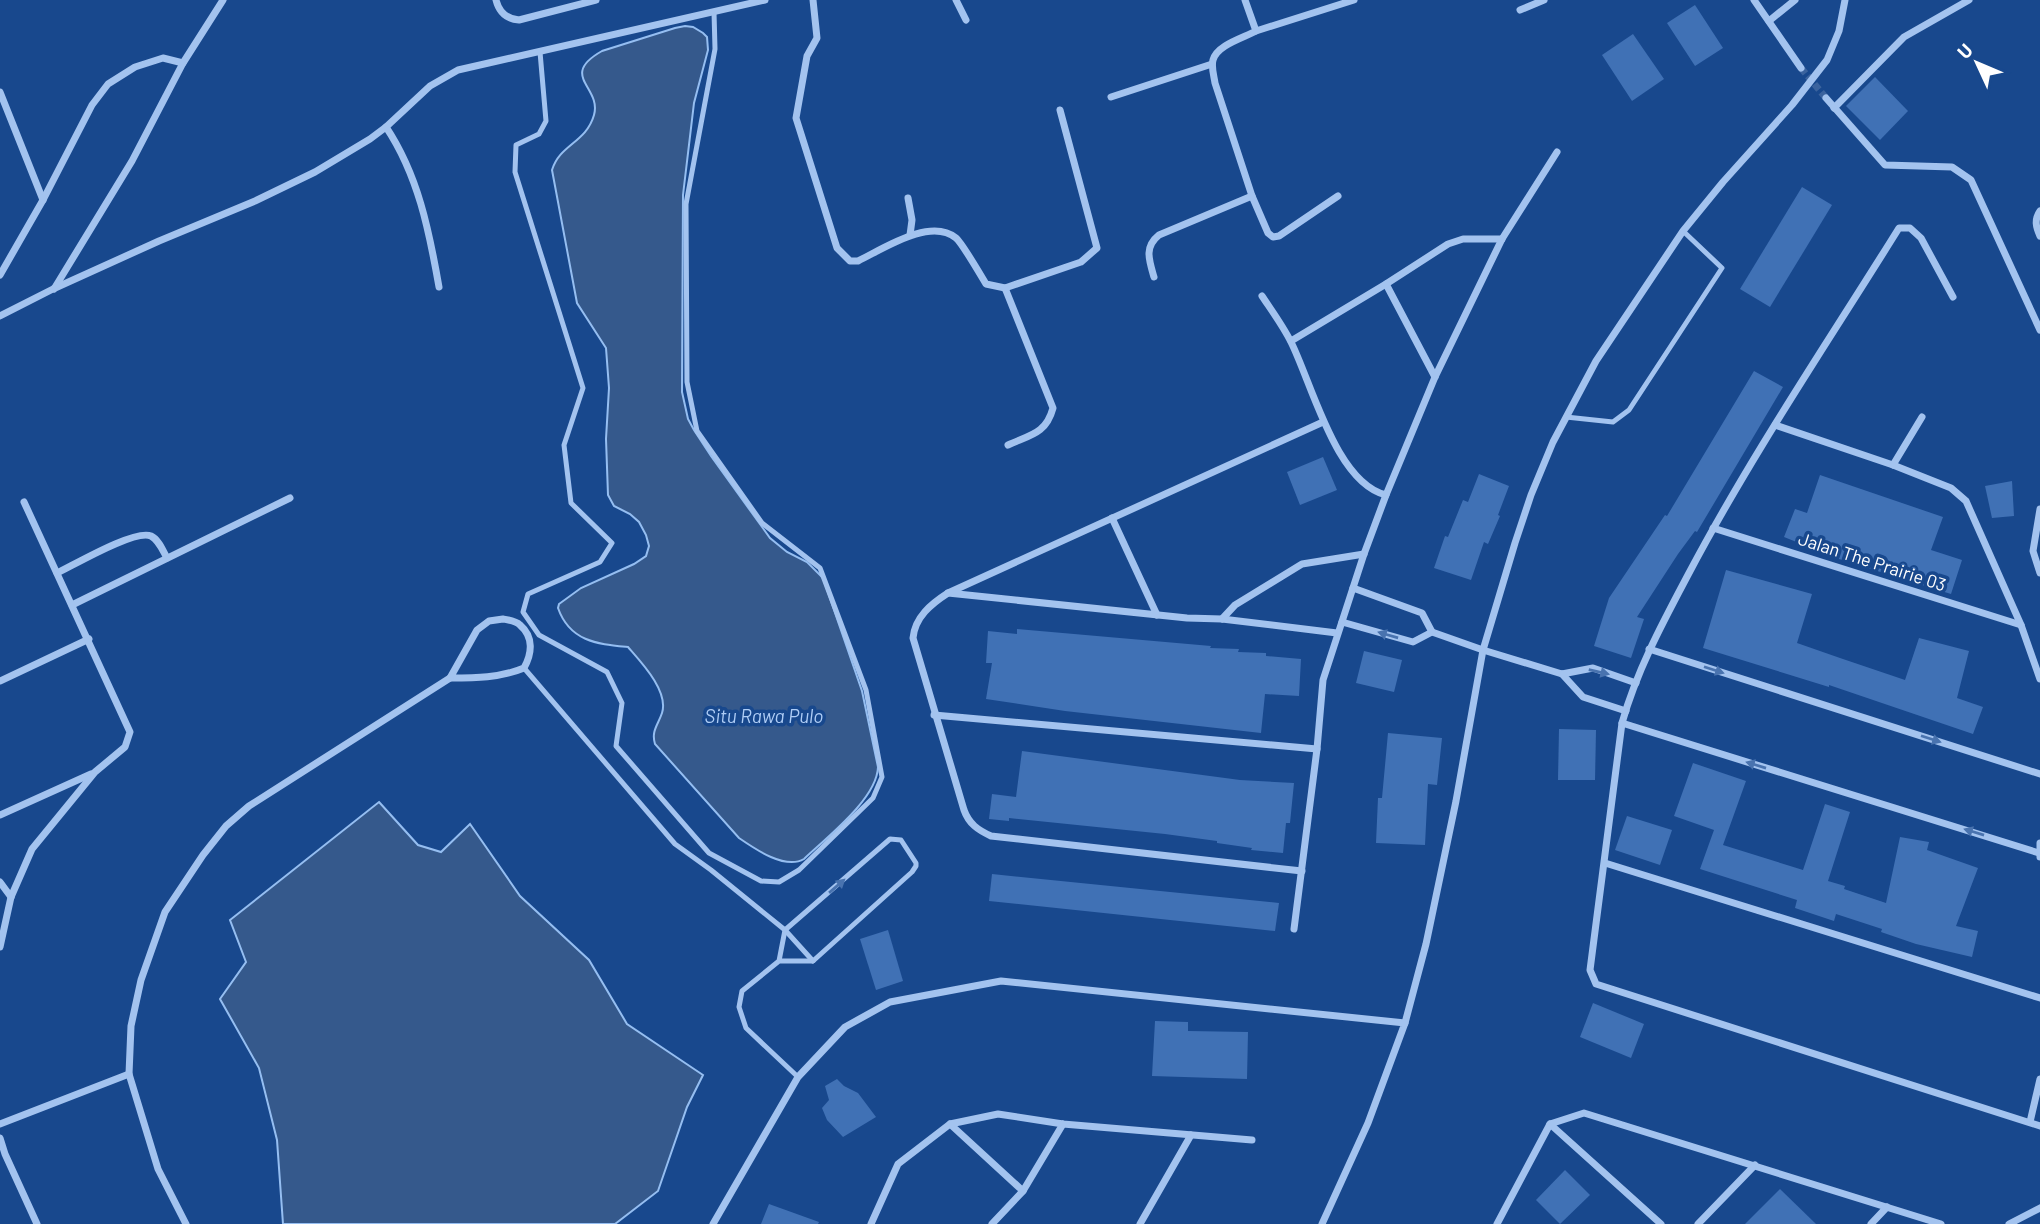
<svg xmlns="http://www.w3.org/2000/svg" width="2040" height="1224" font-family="Barlow,sans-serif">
	<rect width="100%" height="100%" fill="#18488d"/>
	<!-- water -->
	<g fill="#35598c" stroke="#95bef1" stroke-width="2">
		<path d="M 685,26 L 693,27 L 703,33 L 707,37 L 708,50 L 694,103 L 683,195 L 682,392 L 688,419 L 694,430 L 711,456 L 770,538 L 787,552 L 807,562 L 823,578 L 862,691 L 878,767 C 877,799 826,838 804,859 C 785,870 755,849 739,838 L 655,744 C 651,731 658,725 662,713 C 669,691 641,662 628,647 C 598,644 570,642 558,608 L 559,604 L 581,588 L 634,564 L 646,556 L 649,546 L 646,535 L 639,522 L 630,514 L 614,506 L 608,495 L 606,439 L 609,388 L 606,348 L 577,303 L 552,170 C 560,144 586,143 594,115 C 602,87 558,76 602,51 L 675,28 Z"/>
		<path d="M 379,802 L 418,845 L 441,852 L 470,824 L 520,896 L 589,960 L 627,1024 L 703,1075 L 687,1107 L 658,1191 L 615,1224 L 283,1224 L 277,1140 L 259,1068 L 220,999 L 246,962 L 230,920 Z"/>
	</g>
	<!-- building -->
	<g fill="#4071b5">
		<path d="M 1695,5 L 1723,48 L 1695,66 L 1667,23 Z"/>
		<path d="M 1633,34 L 1664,79 L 1632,101 L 1602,55 Z"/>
		<path d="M 1875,77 L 1908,111 L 1880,140 L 1846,106 Z"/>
		<path d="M 1802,187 L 1832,205 L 1770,307 L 1740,289 Z"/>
		<path d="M 1754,371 L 1783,387 L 1697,532 L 1695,531 L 1678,554 L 1637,617 L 1644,619 L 1631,658 L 1594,646 L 1609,598 L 1665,515 L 1667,516 Z"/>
		<path d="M 1323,457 L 1337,490 L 1300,505 L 1287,472 Z"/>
		<path d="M 1479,474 L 1509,486 L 1498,515 L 1500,516 L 1488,544 L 1484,542 L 1471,580 L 1434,568 L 1445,536 L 1448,537 L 1463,500 L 1468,502 Z"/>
		<path d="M 1820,475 L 1943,517 L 1931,550 L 1962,560 L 1951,594 L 1839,559 L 1784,537 L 1795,509 L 1807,513 Z"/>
		<path d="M 2012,481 L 2014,516 L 1992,518 L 1985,486 Z"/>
		<path d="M 1726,570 L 1812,594 L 1797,643 L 1840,658 L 1905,680 L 1919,638 L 1969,651 L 1957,698 L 1983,707 L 1973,734 L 1829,685 L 1829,687 L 1703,648 Z"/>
		<path d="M 1017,629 L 1211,646 L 1210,648 L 1239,649 L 1238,652 L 1266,653 L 1266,656 L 1301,659 L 1299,696 L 1265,694 L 1261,733 L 1065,711 L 986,699 L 992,663 L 986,663 L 988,631 L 1017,634 Z"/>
		<path d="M 1364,651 L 1402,660 L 1394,692 L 1356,683 Z"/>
		<path d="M 1559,729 L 1596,730 L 1595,780 L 1558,780 Z"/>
		<path d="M 1388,733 L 1442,738 L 1437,785 L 1428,784 L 1425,845 L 1376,843 L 1378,798 L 1382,798 Z"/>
		<path d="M 1022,751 L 1240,780 L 1294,783 L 1290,823 L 1286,823 L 1283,853 L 1251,850 L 1252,848 L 1217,843 L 1217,841 L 1165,834 L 1009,818 L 1009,821 L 989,819 L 992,794 L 1016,797 Z"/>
		<path d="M 1693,763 L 1746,781 L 1723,845 L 1803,870 L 1825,804 L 1850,812 L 1828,881 L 1845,886 L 1844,889 L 1886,903 L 1900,837 L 1929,842 L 1927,850 L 1978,868 L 1956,926 L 1978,931 L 1972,957 L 1916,944 L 1881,932 L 1882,929 L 1836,914 L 1834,921 L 1795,908 L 1797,900 L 1700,869 L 1714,830 L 1674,816 Z"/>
		<path d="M 1627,816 L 1672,830 L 1660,865 L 1615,850 Z"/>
		<path d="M 992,874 L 1279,903 L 1275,931 L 989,901 Z"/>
		<path d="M 888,930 L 903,981 L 876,990 L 860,939 Z"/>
		<path d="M 1593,1003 L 1644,1024 L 1631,1058 L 1580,1037 Z"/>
		<path d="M 1155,1021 L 1188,1022 L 1188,1031 L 1248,1032 L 1247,1079 L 1152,1076 Z"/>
		<path d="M 837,1079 L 844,1086 L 858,1093 L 876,1117 L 843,1137 L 827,1120 L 822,1108 L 829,1100 L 825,1086 Z"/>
		<path d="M 1565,1170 L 1590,1195 L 1560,1224 L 1536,1200 Z"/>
		<path d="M 1780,1189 L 1816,1224 L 1745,1224 Z"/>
		<path d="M 769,1204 L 819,1222 L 818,1224 L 761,1224 Z"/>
	</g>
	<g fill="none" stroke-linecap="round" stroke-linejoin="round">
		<!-- street-tunnel -->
		<path stroke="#3b639e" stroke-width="7" stroke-dasharray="7 3.5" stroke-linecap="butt" d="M 1801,68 L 1826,98"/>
		<!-- lane -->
		<g stroke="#a3c3ef" stroke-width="5">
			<path d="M 540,52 L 546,121 L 539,134 L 516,145 L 515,172 L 583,388 L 564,445 L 571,503 L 612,543 L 600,562 L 528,594 L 523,612 L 539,635 L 607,672 L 622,703 L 616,746 L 709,853 L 761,881 L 779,882 L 799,870 L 873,798 L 882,777 L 866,690 L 820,568 L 762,523 L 697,431 L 687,382 L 686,204 L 715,49 L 714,12"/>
			<path d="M 1566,417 L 1613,422 L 1629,410 L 1722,268 L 1683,231"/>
			<path d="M 524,668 L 675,844 L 711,870 L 785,930 L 813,961"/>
			<path d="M 779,961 L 785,930 L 890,839 L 901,840 L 916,863 L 916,866 L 912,872 L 813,961 L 779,961 L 742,991 L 739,1007 L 746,1028 L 798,1077"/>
		</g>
		<!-- street -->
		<g stroke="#a3c3ef" stroke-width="7">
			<path d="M 496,0 C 499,12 506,19 519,20 L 596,0"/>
			<path d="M 813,0 L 817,38 L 807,56 L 796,118 L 837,248 L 850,261 L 858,261 C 883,249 930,217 956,238 C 962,243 980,274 986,284 L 1005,288 L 1081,262 L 1097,248 L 1060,110"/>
			<path d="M 956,0 L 966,20"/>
			<path d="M 1245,0 L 1256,31 C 1243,38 1217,45 1213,60 C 1211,67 1214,76 1215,83 L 1252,196 L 1268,233 L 1273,237 L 1279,236 L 1338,196"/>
			<path d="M 1754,0 L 1801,68"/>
			<path d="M 1520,10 L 1544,0"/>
			<path d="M 1769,21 L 1795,0"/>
			<path d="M 1256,31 L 1354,0"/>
			<path d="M 0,92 L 43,200"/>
			<path d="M 1111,97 L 1212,64"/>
			<path d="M 1826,98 L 1885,165 L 1952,167 L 1971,180 L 2040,330"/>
			<path d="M 1834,108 L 1904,37 L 1969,0"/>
			<path d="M 386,127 C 418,175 429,230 439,287"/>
			<path d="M 908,198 L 912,220 L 910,235"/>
			<path d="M 2040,211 C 2034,220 2036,227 2040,236"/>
			<path d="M 0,275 L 43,200 L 92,105 L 108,84 L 135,67 L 163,58 L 183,63"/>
			<path d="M 1154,277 C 1149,260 1144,247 1159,235 L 1252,196"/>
			<path d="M 1386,284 L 1435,377"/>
			<path d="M 1005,288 L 1053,408 C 1046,434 1030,435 1008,445"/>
			<path d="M 54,289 L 132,161 L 183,63 L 223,0"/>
			<path d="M 1262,296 C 1272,311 1283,326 1291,342 C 1312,384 1336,483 1386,495"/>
			<path d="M 1953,297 L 1921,238 L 1910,228 L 1899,228 C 1828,342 1752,454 1689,573 C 1663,622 1637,670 1622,723 L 1590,970 L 1596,984 L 2040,1126"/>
			<path d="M 0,316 L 53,289 L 159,241 L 255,201 L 315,172 L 370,139 L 386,127 L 430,86 L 458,70 L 765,0"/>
			<path d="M 1291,341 L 1386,284 L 1448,244 L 1463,239 L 1502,239"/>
			<path d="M 1775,425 L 1893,465 L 1951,488 L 1966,501 L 2021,625 L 2040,679"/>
			<path d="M 1893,465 L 1922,417"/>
			<path d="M 2040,509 L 2033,551 L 2040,573"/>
			<path d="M 1112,518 L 1157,615"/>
			<path d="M 1713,528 L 2021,625"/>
			<path d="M 57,573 C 74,565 135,529 151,536 C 159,540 163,551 167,558"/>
			<path d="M 1353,588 L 1422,613 L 1432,632 L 1483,650 L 1562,674 L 1593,668 L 1636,683"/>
			<path d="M 948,593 L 1187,618 L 1222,619 L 1337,633"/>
			<path d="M 72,605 L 290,498"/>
			<path d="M 503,619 C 509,620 516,621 520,625 C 534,637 532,654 524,668 C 500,678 475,678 450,678 L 477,630 L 489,621 Z"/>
			<path d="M 1222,619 L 1235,605 L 1302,564 L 1364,554"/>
			<path d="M 1342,622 L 1413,642 L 1432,632"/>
			<path d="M 1649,649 L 2040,774"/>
			<path d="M 1562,674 L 1583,697 L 1626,711"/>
			<path d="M 0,681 L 89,639"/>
			<path d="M 934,715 L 1317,749"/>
			<path d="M 1622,723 L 2039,853"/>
			<path d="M 0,815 L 91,774"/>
			<path d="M 2040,857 L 2040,843"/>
			<path d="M 1605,863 L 2040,998"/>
			<path d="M 1302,871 L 991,836 C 978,830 969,824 964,810 L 913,638 C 915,617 931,604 948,593 L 1323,422"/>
			<path d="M 0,882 L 11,897"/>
			<path d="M 1294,929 L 1317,749 L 1323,680 L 1364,554 L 1386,495 L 1435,377 L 1502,239 L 1557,152"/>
			<path d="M 0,947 L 11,897 L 32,849 L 95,772 L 125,747 L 130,732 L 24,502"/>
			<path d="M 1405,1023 L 1426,944 L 1456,801 L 1483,650 L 1515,543 L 1531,495 L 1553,442 L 1596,361 L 1683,231 L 1723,182 L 1792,105 L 1827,60 L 1839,31 L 1845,0"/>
			<path d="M 2030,1122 L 2040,1079"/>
			<path d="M 0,1124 L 129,1074"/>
			<path d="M 950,1124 L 1023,1191"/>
			<path d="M 1550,1124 L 1661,1224"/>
			<path d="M 0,1138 L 5,1154 L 37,1224"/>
			<path d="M 186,1224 L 158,1169 L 129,1074 L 131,1026 L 141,980 L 165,912 L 203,855 L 226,826 L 249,806 L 450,678"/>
			<path d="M 713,1224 L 798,1077 L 845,1027 L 890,1002 L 1001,981 L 1405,1023 L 1368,1123 L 1322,1224"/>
			<path d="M 871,1224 L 898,1164 L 950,1124 L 998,1114 L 1063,1124 L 1252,1140"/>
			<path d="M 992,1224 L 1023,1191 L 1063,1124"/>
			<path d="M 1140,1224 L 1191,1135"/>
			<path d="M 1497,1224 L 1550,1124 L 1584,1113 L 1941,1224"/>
			<path d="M 1698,1224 L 1755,1165"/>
			<path d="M 1871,1224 L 1887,1207"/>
			<path d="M 2009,1224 L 2040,1208"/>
		</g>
	</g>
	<!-- one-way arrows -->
	<defs><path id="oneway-solid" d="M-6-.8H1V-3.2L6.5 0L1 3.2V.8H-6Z" transform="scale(1.75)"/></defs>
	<g fill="#4973af">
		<use href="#oneway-solid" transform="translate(1388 635) rotate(-164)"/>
		<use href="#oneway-solid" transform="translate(1714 670) rotate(18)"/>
		<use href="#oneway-solid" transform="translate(1599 672) rotate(13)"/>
		<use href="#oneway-solid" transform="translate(1931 739) rotate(18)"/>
		<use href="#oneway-solid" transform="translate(1756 765) rotate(-163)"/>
		<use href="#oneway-solid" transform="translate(1974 832) rotate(-163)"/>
		<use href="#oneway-solid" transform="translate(837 886) rotate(-41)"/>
	</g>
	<g text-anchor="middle" stroke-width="7" stroke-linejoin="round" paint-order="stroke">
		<!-- street labels -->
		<g font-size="18" fill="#fff" stroke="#18488d">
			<text transform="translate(1872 562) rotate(18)" y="6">Jalan The Prairie 03</text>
		</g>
		<!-- water labels -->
		<g font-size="19" font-style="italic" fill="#afcdf6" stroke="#18488d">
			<text x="764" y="723">Situ Rawa Pulo</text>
		</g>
	</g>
	<!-- north arrow -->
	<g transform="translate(1977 63) rotate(314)" stroke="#18488d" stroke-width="5" paint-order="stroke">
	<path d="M0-5L12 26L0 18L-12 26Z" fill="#ffffff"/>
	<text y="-10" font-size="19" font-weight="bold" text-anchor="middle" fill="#ffffff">U</text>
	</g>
</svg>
